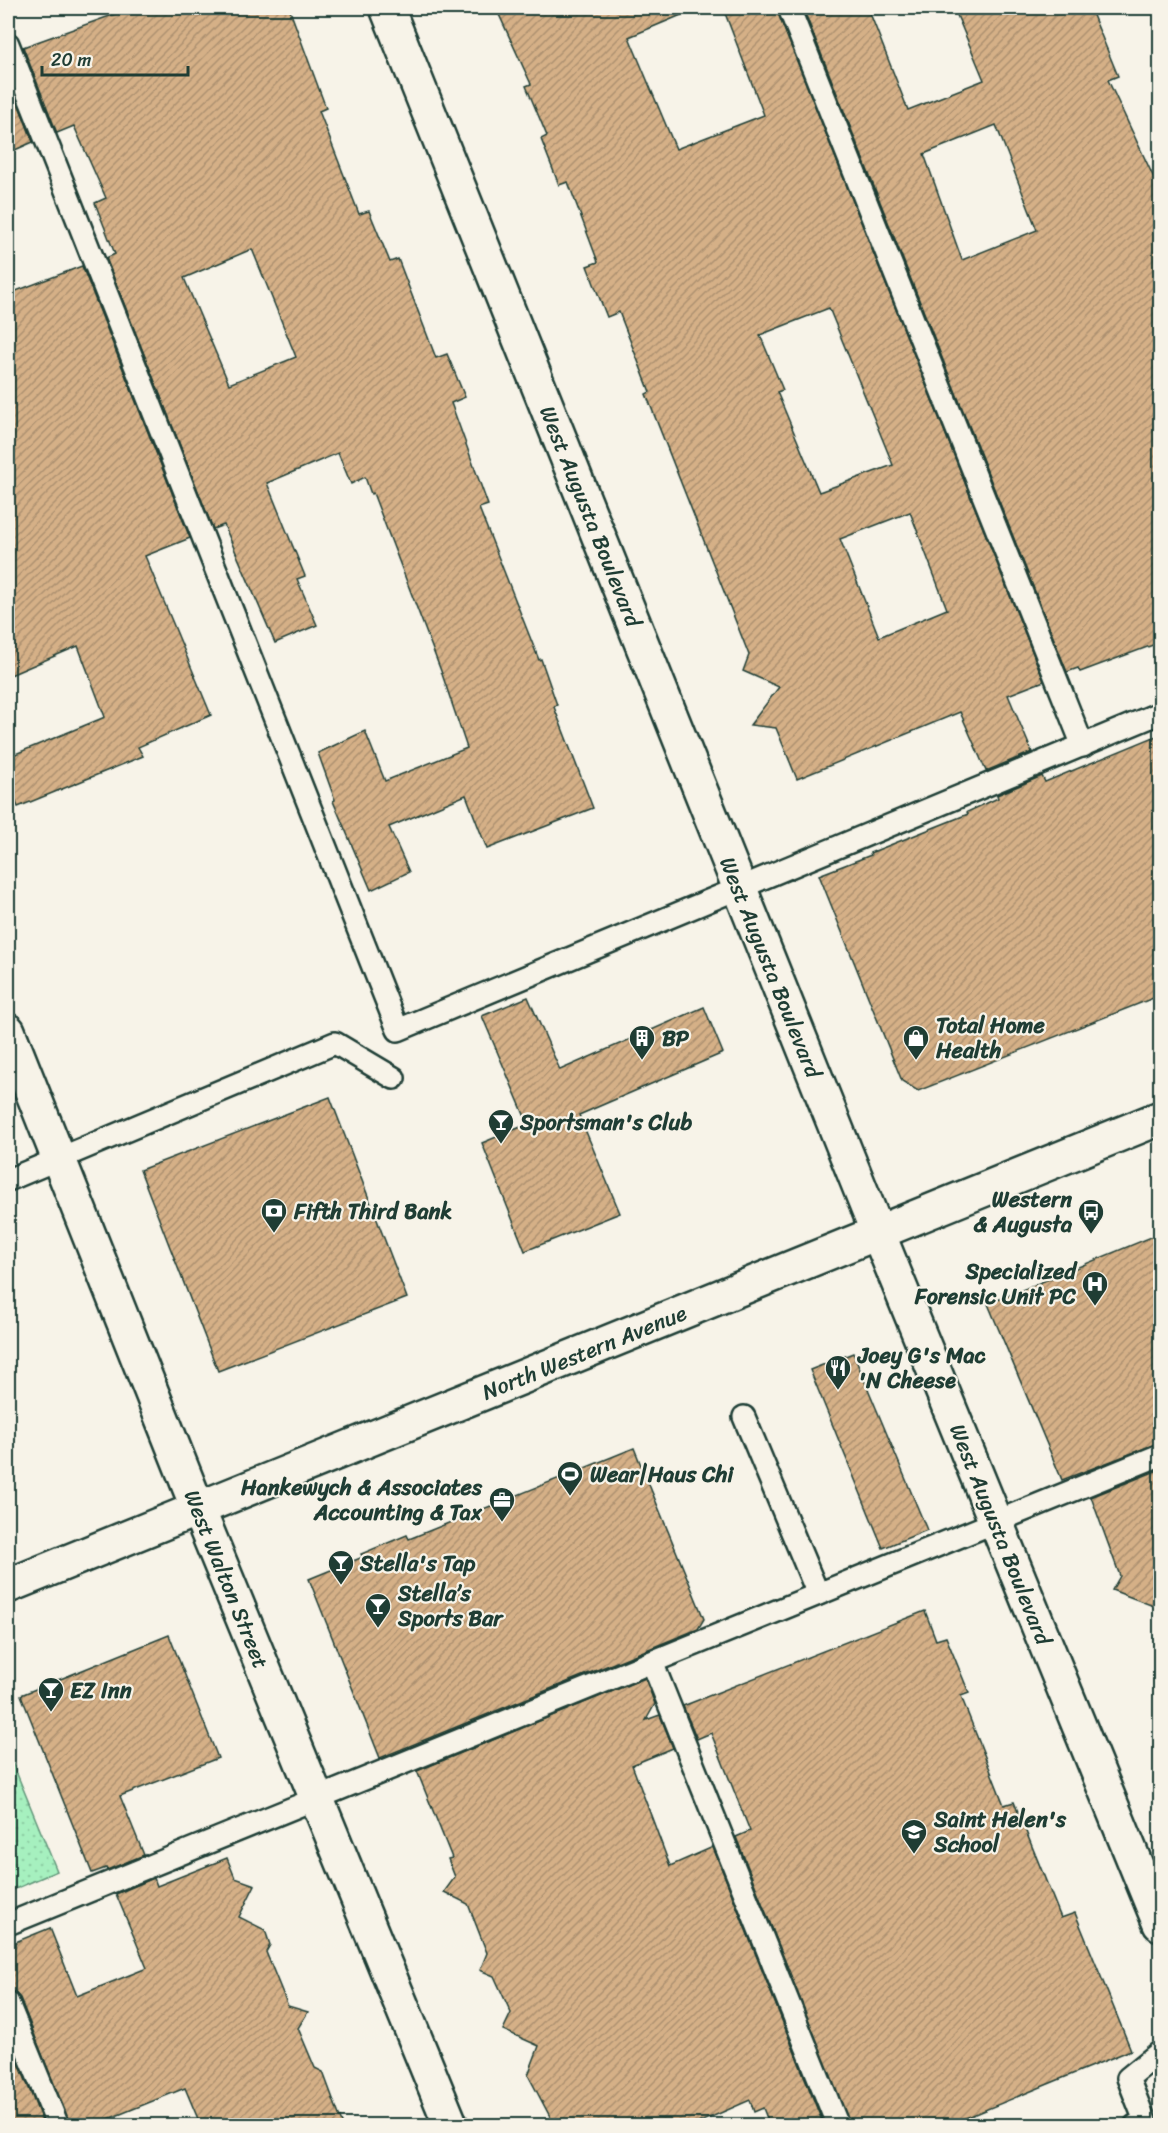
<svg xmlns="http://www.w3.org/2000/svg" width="1168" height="2133" font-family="Sriracha,sans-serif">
	<defs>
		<pattern id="grass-dots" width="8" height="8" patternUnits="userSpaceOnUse" patternTransform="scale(1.5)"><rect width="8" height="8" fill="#a6f0bf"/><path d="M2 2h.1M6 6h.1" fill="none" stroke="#8ecfa5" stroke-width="1.8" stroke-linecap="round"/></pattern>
		<pattern id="building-hatch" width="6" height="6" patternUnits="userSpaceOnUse" patternTransform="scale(1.5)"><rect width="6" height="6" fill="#d5b087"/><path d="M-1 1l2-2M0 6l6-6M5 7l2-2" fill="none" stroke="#ac906f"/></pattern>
	</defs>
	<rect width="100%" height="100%" fill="#f7f3e8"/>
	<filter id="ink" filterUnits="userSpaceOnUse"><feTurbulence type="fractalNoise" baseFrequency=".0167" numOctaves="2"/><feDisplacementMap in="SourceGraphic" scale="12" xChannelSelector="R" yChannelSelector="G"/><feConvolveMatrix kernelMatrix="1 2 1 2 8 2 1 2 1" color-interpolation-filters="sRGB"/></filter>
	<g filter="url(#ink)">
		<!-- grass -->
		<path fill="url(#grass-dots)" stroke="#62967a" stroke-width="1.5" d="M 8,1752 L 57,1871 L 8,1892 Z"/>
		<!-- building -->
		<g fill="url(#building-hatch)" stroke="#1f3d34" stroke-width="1.5" fill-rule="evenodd">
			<path d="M 132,8 L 289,8 L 326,108 L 319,111 L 359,214 L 369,211 L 390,262 L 398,259 L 436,358 L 447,354 L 465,397 L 451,403 L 488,505 L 479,508 L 539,660 L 541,659 L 557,705 L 554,707 L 593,808 L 487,849 L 466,795 L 389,827 L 409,872 L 371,890 L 333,801 L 335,800 L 318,753 L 365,731 L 385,781 L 467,748 L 441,671 L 373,493 L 371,494 L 365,477 L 351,484 L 338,453 L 267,483 L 305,576 L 297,579 L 317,625 L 275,643 L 224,525 L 213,529 L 106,258 L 115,254 L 95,203 L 106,198 L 74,126 L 57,133 L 23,47 ZM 252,249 L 296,357 L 229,384 L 184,278 Z"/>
			<path d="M 496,8 L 698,8 L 629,37 L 676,149 L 764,115 L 723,8 L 776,8 L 1044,681 L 1008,695 L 1032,752 L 986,771 L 960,712 L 797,779 L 776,728 L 750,725 L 779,687 L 743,671 L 749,655 L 646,394 L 650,392 L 619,312 L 607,317 L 587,266 L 598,262 L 568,182 L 559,185 L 541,139 L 547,136 L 526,86 L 531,84 ZM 829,308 L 893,465 L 819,492 L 777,392 L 783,390 L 760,335 ZM 910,512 L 947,609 L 879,637 L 840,539 Z"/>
			<path d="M 803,8 L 868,8 L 908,110 L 984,80 L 954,8 L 1090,8 L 1118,76 L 1108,80 L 1161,193 L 1161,642 L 1080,672 L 1078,668 L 1067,672 ZM 996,125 L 1037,230 L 962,260 L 924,154 Z"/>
			<path d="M 8,77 L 33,142 L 8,153 Z"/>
			<path d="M 82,266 L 190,538 L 145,556 L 211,715 L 138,747 L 143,756 L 18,807 L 8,783 L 8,757 L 105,717 L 78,646 L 8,676 L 8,294 Z"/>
			<path d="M 1161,734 L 1161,995 L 918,1091 L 902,1081 L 819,875 L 871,855 L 870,853 L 968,814 L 967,812 L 998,798 L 997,795 L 1042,776 L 1045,782 Z"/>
			<path d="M 528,997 L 560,1070 L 704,1007 L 723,1053 L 579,1115 L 620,1213 L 525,1251 L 482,1143 L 528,1124 L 482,1016 Z"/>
			<path d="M 330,1097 L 407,1298 L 218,1371 L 140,1170 Z"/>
			<path d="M 1161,1233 L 1161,1442 L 1062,1480 L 988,1304 Z"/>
			<path d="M 853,1353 L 927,1530 L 883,1548 L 810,1370 Z"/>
			<path d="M 634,1448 L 704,1619 L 698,1629 L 380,1758 L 309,1579 L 363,1557 L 361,1554 L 407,1535 L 409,1539 Z"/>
			<path d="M 1161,1469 L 1161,1609 L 1112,1590 L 1120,1576 L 1091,1497 Z"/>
			<path d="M 925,1611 L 936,1640 L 946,1637 L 969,1693 L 961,1696 L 1004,1805 L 1014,1802 L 1061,1918 L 1075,1913 L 1131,2050 L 946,2126 L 850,2126 L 736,1837 L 750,1831 L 711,1733 L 697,1739 L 683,1706 Z"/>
			<path d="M 169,1635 L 218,1758 L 120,1796 L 144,1855 L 107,1870 L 106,1868 L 92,1873 L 21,1695 Z"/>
			<path d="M 645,1678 L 655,1704 L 646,1720 L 660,1715 L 673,1748 L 632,1765 L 670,1866 L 713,1847 L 824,2126 L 770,2126 L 763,2108 L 754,2112 L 750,2100 L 691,2126 L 555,2126 L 528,2075 L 539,2046 L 503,2030 L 511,2013 L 494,1976 L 480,1970 L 487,1953 L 468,1904 L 444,1892 L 455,1877 L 448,1859 L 452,1858 L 417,1771 Z"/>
			<path d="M 227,1858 L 235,1878 L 255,1885 L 239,1917 L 265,1930 L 270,1945 L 266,1952 L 288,2006 L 308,2012 L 298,2028 L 315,2068 L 323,2072 L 343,2126 L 201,2126 L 185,2088 L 91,2126 L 70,2126 L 20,1998 L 15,1993 L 8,1991 L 8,1945 L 50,1928 L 77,1996 L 147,1968 L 116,1894 L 154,1878 L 157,1886 Z"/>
			<path d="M 8,2036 L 44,2126 L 8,2126 Z"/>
		</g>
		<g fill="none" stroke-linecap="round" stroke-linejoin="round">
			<!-- service casing -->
			<g stroke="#1f3d34" stroke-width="26">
				<g id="service">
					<path d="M 789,8 L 1083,746"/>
					<path d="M 8,44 L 398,1030 L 1160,713"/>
					<path d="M 8,1180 L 335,1043 L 394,1078"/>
					<path d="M 744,1417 L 818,1594"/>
					<path d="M 652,1662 L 838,2126"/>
					<path d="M 8,1924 L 1160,1455"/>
					<path d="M 8,2003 L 58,2126"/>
					<path d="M 1135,2126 L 1145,2121 L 1128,2078 L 1160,2052"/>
				</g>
			</g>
			<!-- minor casing -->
			<g stroke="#1f3d34" stroke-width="38">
				<path id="minor" d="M 8,1031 L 198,1509 L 451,2126"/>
			</g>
			<!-- tertiary casing -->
			<g stroke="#1f3d34" stroke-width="38">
				<path id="tertiary" d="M 387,8 L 878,1233 L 1160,1924"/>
			</g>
			<!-- secondary casing -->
			<g stroke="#1f3d34" stroke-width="38">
				<path id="secondary" d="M 8,1586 L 1160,1118"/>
			</g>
			<!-- service -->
			<use href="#service" stroke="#f7f3e8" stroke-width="21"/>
			<!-- minor -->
			<use href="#minor" stroke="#f7f3e8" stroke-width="33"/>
			<!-- tertiary -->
			<use href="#tertiary" stroke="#f7f3e8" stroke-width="33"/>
			<!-- secondary -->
			<use href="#secondary" stroke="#f7f3e8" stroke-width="33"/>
		</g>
	</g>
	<!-- icons -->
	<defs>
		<g id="building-pin" transform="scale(1.35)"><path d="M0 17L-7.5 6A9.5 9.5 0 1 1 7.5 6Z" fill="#1f3d34" stroke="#f7f3e8"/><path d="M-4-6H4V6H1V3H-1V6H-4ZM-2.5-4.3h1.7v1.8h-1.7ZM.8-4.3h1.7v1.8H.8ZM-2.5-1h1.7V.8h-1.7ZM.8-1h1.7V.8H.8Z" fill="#fff"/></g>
		<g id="shop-pin" transform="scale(1.35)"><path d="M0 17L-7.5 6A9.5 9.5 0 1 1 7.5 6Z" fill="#1f3d34" stroke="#f7f3e8"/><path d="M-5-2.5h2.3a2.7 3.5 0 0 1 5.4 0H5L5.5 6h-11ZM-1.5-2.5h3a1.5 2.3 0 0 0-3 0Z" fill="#fff"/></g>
		<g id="bar-pin" transform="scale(1.35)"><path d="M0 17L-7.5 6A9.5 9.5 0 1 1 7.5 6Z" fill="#1f3d34" stroke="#f7f3e8"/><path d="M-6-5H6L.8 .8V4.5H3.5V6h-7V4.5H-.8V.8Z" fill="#fff"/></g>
		<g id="bank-pin" transform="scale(1.35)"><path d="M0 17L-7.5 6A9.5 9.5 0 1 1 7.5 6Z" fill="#1f3d34" stroke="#f7f3e8"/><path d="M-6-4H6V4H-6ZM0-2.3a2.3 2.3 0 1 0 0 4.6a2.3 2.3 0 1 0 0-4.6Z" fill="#fff"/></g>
		<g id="bus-pin" transform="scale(1.35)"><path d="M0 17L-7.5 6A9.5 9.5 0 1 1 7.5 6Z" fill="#1f3d34" stroke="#f7f3e8"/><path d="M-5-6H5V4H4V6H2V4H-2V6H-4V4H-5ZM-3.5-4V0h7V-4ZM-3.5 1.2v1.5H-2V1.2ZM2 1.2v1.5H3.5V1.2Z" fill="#fff"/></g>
		<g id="hospital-pin" transform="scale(1.35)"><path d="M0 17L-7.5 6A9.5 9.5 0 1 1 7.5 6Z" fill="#1f3d34" stroke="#f7f3e8"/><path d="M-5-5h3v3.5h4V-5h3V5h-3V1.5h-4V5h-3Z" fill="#fff"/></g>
		<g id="restaurant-pin" transform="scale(1.35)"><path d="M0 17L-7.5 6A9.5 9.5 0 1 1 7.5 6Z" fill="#1f3d34" stroke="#f7f3e8"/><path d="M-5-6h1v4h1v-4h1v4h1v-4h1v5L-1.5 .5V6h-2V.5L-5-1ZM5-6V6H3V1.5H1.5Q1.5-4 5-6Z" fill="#fff"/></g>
		<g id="stadium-pin" transform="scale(1.35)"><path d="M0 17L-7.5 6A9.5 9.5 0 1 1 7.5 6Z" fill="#1f3d34" stroke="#f7f3e8"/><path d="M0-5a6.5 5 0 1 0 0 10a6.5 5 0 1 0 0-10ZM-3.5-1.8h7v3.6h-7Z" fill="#fff"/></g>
		<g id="office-pin" transform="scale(1.35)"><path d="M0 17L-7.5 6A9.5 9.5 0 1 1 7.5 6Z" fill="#1f3d34" stroke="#f7f3e8"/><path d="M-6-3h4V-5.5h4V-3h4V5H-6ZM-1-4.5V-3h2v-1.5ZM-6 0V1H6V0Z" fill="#fff"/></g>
		<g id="school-pin" transform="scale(1.35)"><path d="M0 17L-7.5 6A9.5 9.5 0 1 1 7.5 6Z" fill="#1f3d34" stroke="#f7f3e8"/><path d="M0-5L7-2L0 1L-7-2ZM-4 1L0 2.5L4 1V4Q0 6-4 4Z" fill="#fff"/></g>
	</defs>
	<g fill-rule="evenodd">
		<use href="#building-pin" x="642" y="1038"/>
		<use href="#shop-pin" x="916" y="1038"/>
		<use href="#bar-pin" x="501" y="1122"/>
		<use href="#bank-pin" x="274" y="1211"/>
		<use href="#bus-pin" x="1091" y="1212"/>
		<use href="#hospital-pin" x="1095" y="1284"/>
		<use href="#restaurant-pin" x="838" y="1368"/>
		<use href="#stadium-pin" x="570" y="1474"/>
		<use href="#office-pin" x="502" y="1500"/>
		<use href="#bar-pin" x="341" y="1563"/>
		<use href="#bar-pin" x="378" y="1606"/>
		<use href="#bar-pin" x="51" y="1690"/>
		<use href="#school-pin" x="914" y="1832"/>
	</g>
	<g text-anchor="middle" stroke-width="4.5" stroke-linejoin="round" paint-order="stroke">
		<!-- street labels -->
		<g font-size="22" fill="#1f3d34" stroke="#f7f3e8">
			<text transform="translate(591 516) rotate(68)" y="8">West Augusta Boulevard</text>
			<text transform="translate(771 967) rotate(68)" y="8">West Augusta Boulevard</text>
			<text transform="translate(584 1352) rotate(-22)" y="8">North Western Avenue</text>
			<text transform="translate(1001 1534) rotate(68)" y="8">West Augusta Boulevard</text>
			<text transform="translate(227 1579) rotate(68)" y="8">West Walton Street</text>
		</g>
		<!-- poi labels -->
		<g font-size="22" font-weight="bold" fill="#1f3d34" stroke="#f7f3e8" text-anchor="start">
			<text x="936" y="1033">Total Home<tspan x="936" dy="25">Health</tspan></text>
			<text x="662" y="1046">BP</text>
			<text x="520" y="1130">Sportsman's Club</text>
			<text x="1072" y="1207" text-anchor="end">Western<tspan x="1072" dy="25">&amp; Augusta</tspan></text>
			<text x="294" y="1219">Fifth Third Bank</text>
			<text x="1076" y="1279" text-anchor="end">Specialized<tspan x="1076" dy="25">Forensic Unit PC</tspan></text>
			<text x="858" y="1363">Joey G's Mac<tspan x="858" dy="25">'N Cheese</tspan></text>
			<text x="590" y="1482">Wear|Haus Chi</text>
			<text x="482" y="1495" text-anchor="end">Hankewych &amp; Associates<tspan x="482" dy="25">Accounting &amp; Tax</tspan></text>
			<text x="360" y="1571">Stella's Tap</text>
			<text x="398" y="1601">Stella’s<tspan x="398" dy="25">Sports Bar</tspan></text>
			<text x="70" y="1698">EZ Inn</text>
			<text x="934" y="1827">Saint Helen's<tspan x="934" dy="25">School</tspan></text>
		</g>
	</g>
	<!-- margin -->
	<rect width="1168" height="2133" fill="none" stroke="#f7f3e8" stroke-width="30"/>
	<rect x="15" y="15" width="1138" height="2103" fill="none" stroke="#1f3d34" stroke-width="2" filter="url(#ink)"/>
	<!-- scale -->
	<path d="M42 66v9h146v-9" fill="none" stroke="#1f3d34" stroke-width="3"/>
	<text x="51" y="66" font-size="18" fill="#1f3d34" stroke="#f7f3e8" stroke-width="4.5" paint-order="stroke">20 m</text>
</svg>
